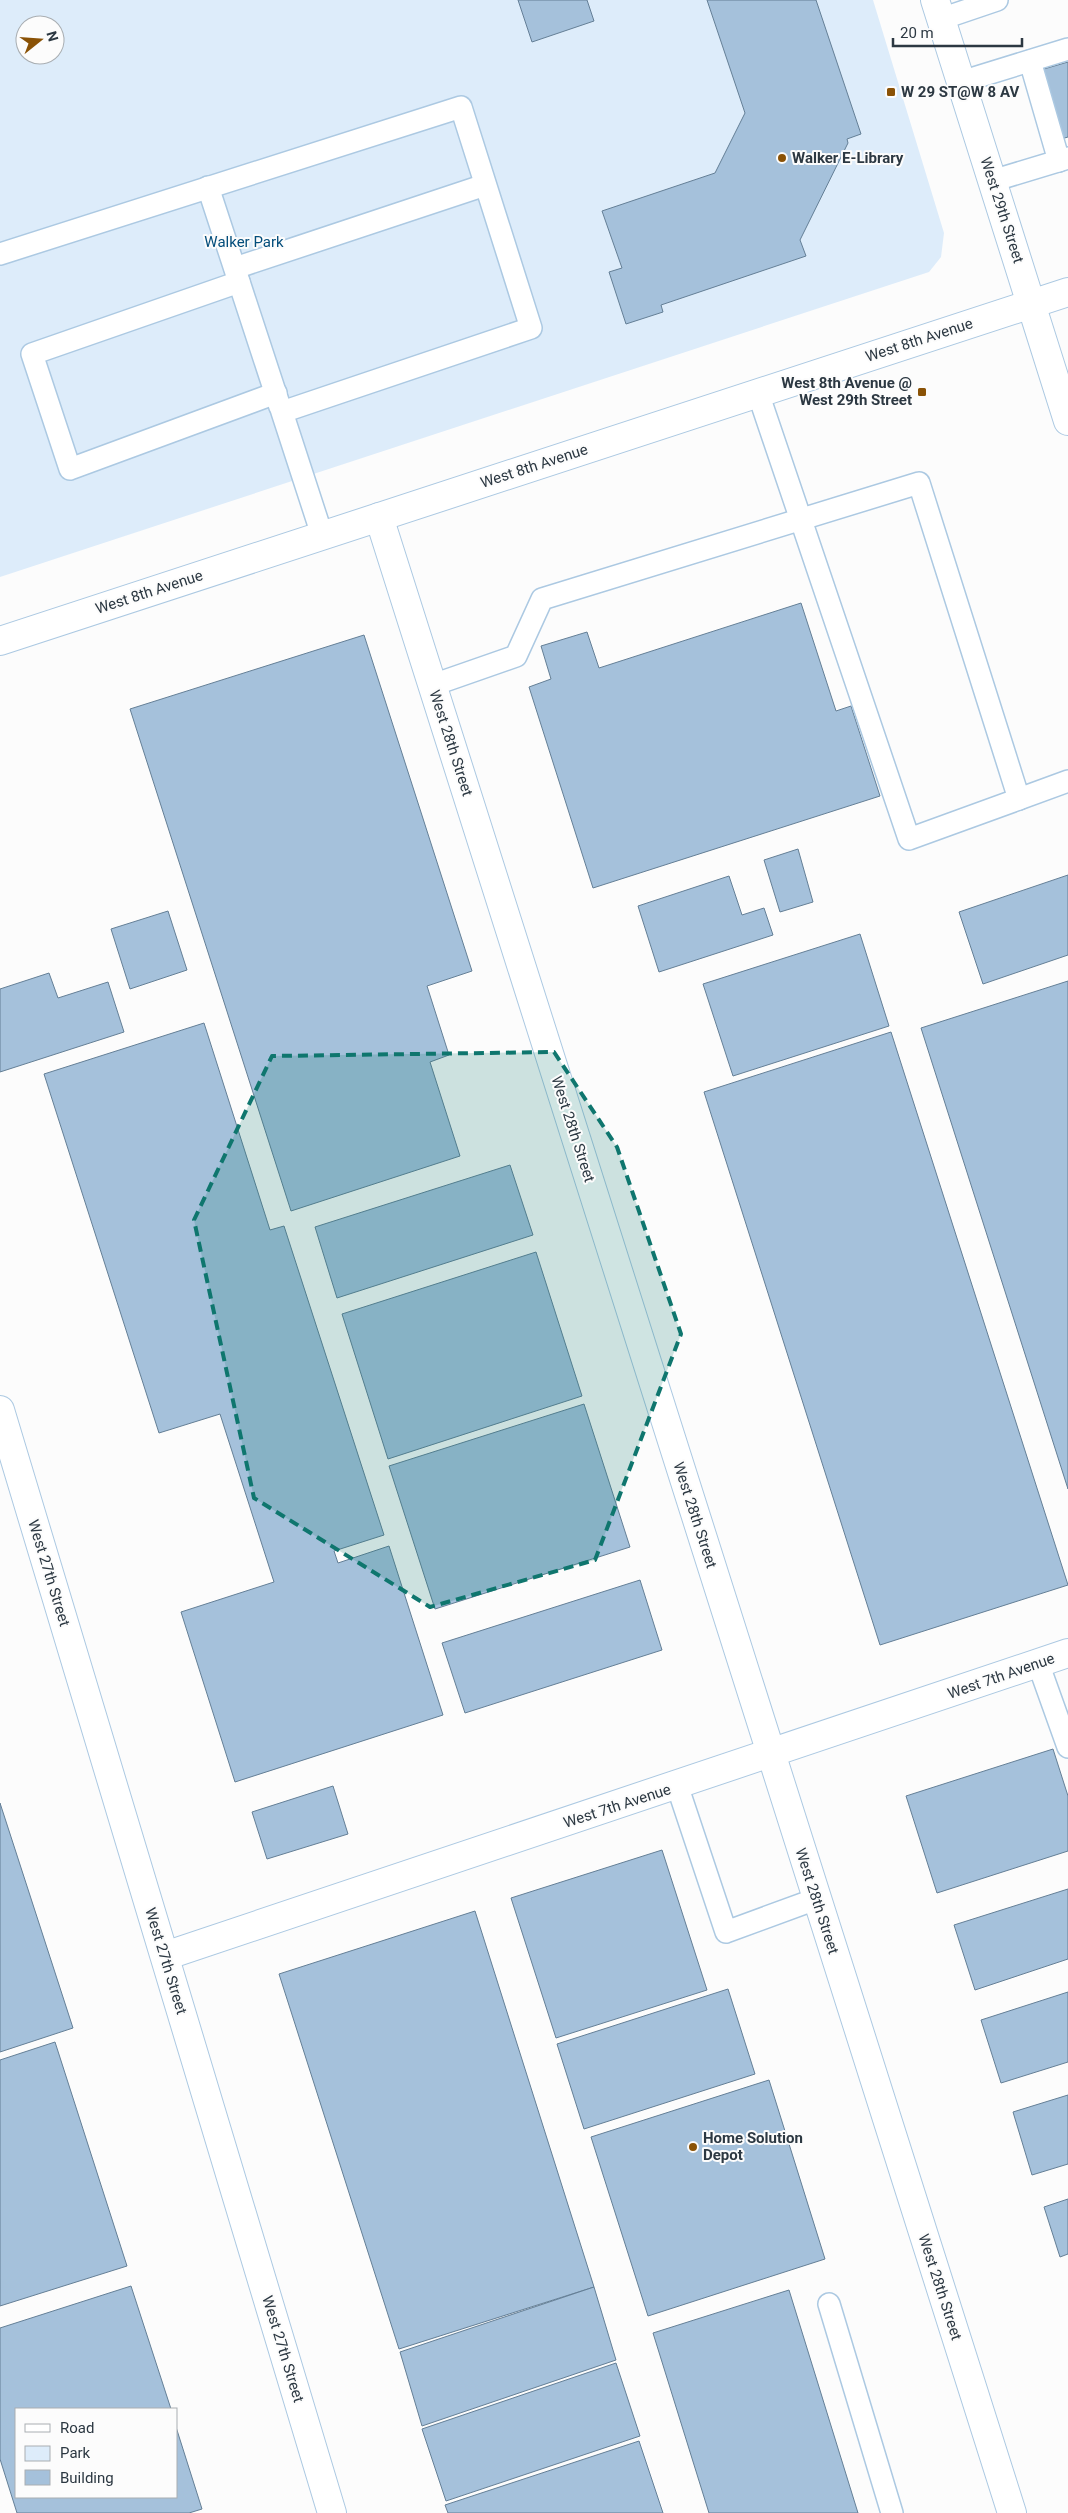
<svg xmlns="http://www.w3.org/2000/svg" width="1068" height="2513" font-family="Roboto,sans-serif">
	<rect width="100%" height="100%" fill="#fcfcfc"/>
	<!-- green -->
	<path fill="#ddecfa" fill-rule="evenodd" d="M 0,0 L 873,0 L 944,233 L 941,257 L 929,272 L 0,577 ZM 25,25 L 55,25 L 55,55 L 25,55 Z"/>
	<!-- building -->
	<g fill="#a5c1db" stroke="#647f96">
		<path d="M 518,0 L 587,0 L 594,21 L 532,42 Z"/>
		<path d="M 707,0 L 816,0 L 861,134 L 847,139 L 848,143 L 800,240 L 806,256 L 661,305 L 663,312 L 626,324 L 609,272 L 622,268 L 602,211 L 715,173 L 745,113 Z"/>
		<path d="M 1068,62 L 1068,137 L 1058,140 L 1037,71 Z"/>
		<path d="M 801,603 L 836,711 L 851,706 L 880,796 L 593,888 L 529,687 L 551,679 L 541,646 L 587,632 L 599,668 Z"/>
		<path d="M 364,635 L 472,971 L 427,986 L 449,1055 L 430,1062 L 460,1156 L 291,1211 L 130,709 Z"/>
		<path d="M 798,849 L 813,902 L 780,912 L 764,860 Z"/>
		<path d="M 1068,875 L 1068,955 L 983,984 L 959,912 Z"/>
		<path d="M 729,876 L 742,915 L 764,908 L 773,935 L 659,972 L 638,906 Z"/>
		<path d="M 168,911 L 187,970 L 130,989 L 111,929 Z"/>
		<path d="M 860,934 L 889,1026 L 733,1076 L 703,984 Z"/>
		<path d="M 49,973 L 58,998 L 108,982 L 124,1032 L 0,1072 L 0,989 Z"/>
		<path d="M 1068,981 L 1068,1489 L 921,1028 Z"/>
		<path d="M 204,1023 L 270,1230 L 284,1226 L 384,1535 L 334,1551 L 338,1563 L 389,1546 L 443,1715 L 235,1782 L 181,1612 L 274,1582 L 220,1414 L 159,1433 L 44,1074 Z"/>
		<path d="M 891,1032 L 1068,1585 L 880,1645 L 704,1092 Z"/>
		<path d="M 510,1165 L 533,1235 L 337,1298 L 315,1227 Z"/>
		<path d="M 536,1252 L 582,1396 L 388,1459 L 342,1314 Z"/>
		<path d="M 584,1404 L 630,1547 L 435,1609 L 389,1466 Z"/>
		<path d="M 640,1580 L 662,1650 L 465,1713 L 442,1643 Z"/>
		<path d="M 1053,1749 L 1068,1796 L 1068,1851 L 937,1893 L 906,1796 Z"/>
		<path d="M 333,1786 L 348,1834 L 267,1859 L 252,1812 Z"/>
		<path d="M 0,1803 L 73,2028 L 0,2052 Z"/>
		<path d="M 662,1850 L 707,1990 L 556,2038 L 511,1898 Z"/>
		<path d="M 1068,1889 L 1068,1959 L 975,1990 L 954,1925 Z"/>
		<path d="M 475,1911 L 594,2287 L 399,2349 L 279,1974 Z"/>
		<path d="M 728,1989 L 755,2074 L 584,2129 L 557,2044 Z"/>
		<path d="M 1068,1992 L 1068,2062 L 1001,2083 L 981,2020 Z"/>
		<path d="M 55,2042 L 127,2266 L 0,2306 L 0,2060 Z"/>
		<path d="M 769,2080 L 825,2259 L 648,2316 L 591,2137 Z"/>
		<path d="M 1068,2095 L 1068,2164 L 1032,2175 L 1013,2112 Z"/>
		<path d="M 1068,2199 L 1068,2254 L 1060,2257 L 1044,2207 Z"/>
		<path d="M 131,2286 L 171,2409 L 16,2409 L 16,2497 L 176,2497 L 176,2427 L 202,2509 L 189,2513 L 17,2513 L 0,2459 L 0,2328 Z"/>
		<path d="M 594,2287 L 616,2360 L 422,2426 L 400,2352 Z"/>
		<path d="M 789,2290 L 858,2513 L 709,2513 L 653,2333 Z"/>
		<path d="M 616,2363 L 640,2436 L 446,2501 L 422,2429 Z"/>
		<path d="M 639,2441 L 663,2513 L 448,2513 L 445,2505 Z"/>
	</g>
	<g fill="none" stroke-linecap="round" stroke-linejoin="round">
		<!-- lane casing -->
		<g stroke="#acc9e2" stroke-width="24">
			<g id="lane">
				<path d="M 941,19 L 997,0"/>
				<path d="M 1030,61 L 1059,161"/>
				<path d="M 961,82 L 1068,49"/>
				<path d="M 992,181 L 1068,158"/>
				<path d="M 208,187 L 280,407"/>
				<path d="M 0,254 L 461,107 L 531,328 L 282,412 L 322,535"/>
				<path d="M 235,268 L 485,185"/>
				<path d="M 239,282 L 32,354 L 70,469 L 276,393"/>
				<path d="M 758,393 L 909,839 L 1019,799"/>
				<path d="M 433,685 L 516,656 L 542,599 L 919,483 L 1019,799 L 1068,781"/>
				<path d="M 1038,1663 L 1068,1747"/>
				<path d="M 677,1785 L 726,1932 L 816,1899"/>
				<path d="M 829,2304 L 892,2513"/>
			</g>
		</g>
		<!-- street casing -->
		<g stroke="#acc9e2" stroke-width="30">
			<g id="street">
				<path d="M 379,517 L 1012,2513"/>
				<path d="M 0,1410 L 332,2513"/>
				<path d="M 165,1956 L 1068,1653"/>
			</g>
		</g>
		<!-- secondary casing -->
		<g stroke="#acc9e2" stroke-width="30">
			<g id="secondary">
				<path d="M 935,0 L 1068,421"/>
				<path d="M 0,641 L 1068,292"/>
			</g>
		</g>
		<!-- lane -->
		<use href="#lane" stroke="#fff" stroke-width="21"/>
		<!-- street -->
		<use href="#street" stroke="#fff" stroke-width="28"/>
		<!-- secondary -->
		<use href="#secondary" stroke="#fff" stroke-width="28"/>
	</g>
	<!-- marked area -->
	<path fill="#0f766e" fill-opacity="0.2" stroke="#0f766e" stroke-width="4" stroke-dasharray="10 6" stroke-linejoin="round" d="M 554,1052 L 617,1147 L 681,1334 L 595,1560 L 430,1607 L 254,1498 L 194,1220 L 272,1056 Z"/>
	<!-- markers -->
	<g fill="#8a5206" stroke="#fcfcfc" stroke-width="2">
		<rect x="886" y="87" width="10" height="10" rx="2.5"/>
		<circle cx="782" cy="158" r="5"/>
		<rect x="917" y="387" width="10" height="10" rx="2.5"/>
		<circle cx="693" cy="2147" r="5"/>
	</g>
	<g text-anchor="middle" stroke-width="4" stroke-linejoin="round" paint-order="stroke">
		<!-- poi labels -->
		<g font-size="15" font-weight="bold" fill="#2c3842" stroke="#fcfcfc" text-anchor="start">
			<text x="901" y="97">W 29 ST@W 8 AV</text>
			<text x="792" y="163">Walker E-Library</text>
			<text x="912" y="388" text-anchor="end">West 8th Avenue @<tspan x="912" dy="17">West 29th Street</tspan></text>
			<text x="703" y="2143">Home Solution<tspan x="703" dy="17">Depot</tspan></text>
		</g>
		<!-- street labels -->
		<g font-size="15" fill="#2c3842" stroke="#fcfcfc">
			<text transform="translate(1002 210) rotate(72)" y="5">West 29th Street</text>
			<text transform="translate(919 340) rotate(-18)" y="5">West 8th Avenue</text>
			<text transform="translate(534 466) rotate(-18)" y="5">West 8th Avenue</text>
			<text transform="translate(149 592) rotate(-18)" y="5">West 8th Avenue</text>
			<text transform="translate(451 743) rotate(72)" y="5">West 28th Street</text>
			<text transform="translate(573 1129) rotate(72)" y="5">West 28th Street</text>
			<text transform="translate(695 1515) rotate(72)" y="5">West 28th Street</text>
			<text transform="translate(49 1573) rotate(73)" y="5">West 27th Street</text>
			<text transform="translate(1001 1676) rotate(-19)" y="5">West 7th Avenue</text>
			<text transform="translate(617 1806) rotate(-18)" y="5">West 7th Avenue</text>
			<text transform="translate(817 1901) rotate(72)" y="5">West 28th Street</text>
			<text transform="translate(166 1961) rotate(73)" y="5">West 27th Street</text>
			<text transform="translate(940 2287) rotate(72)" y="5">West 28th Street</text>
			<text transform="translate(283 2349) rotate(73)" y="5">West 27th Street</text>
		</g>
		<!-- park labels -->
		<g font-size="15" fill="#034d7b" stroke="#fcfcfc">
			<text x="244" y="247">Walker Park</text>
		</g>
	</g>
	<!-- legend -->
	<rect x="15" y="2408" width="162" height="90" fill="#fcfcfc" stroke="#a9aeb2"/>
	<rect x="25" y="2424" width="25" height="8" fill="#ffffff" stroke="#a9aeb2"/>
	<text x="60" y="2433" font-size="15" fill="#2c3842">Road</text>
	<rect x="25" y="2446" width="25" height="15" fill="#ddecfa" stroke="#a9aeb2"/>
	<text x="60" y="2458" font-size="15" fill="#2c3842">Park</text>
	<rect x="25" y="2470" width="25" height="15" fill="#a5c1db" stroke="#a9aeb2"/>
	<text x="60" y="2483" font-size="15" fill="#2c3842">Building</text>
	<!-- north arrow -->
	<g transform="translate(40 40) rotate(73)"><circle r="24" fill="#fcfcfc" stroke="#a9aeb2"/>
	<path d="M0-4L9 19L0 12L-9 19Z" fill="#8a5206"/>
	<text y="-8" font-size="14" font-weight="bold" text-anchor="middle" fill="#2c3842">N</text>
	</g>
	<!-- scale -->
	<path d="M893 38v8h129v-8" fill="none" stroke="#2c3842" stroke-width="2.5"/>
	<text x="900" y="38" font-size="15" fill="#2c3842" stroke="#fcfcfc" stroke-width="4" paint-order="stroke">20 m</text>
</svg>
